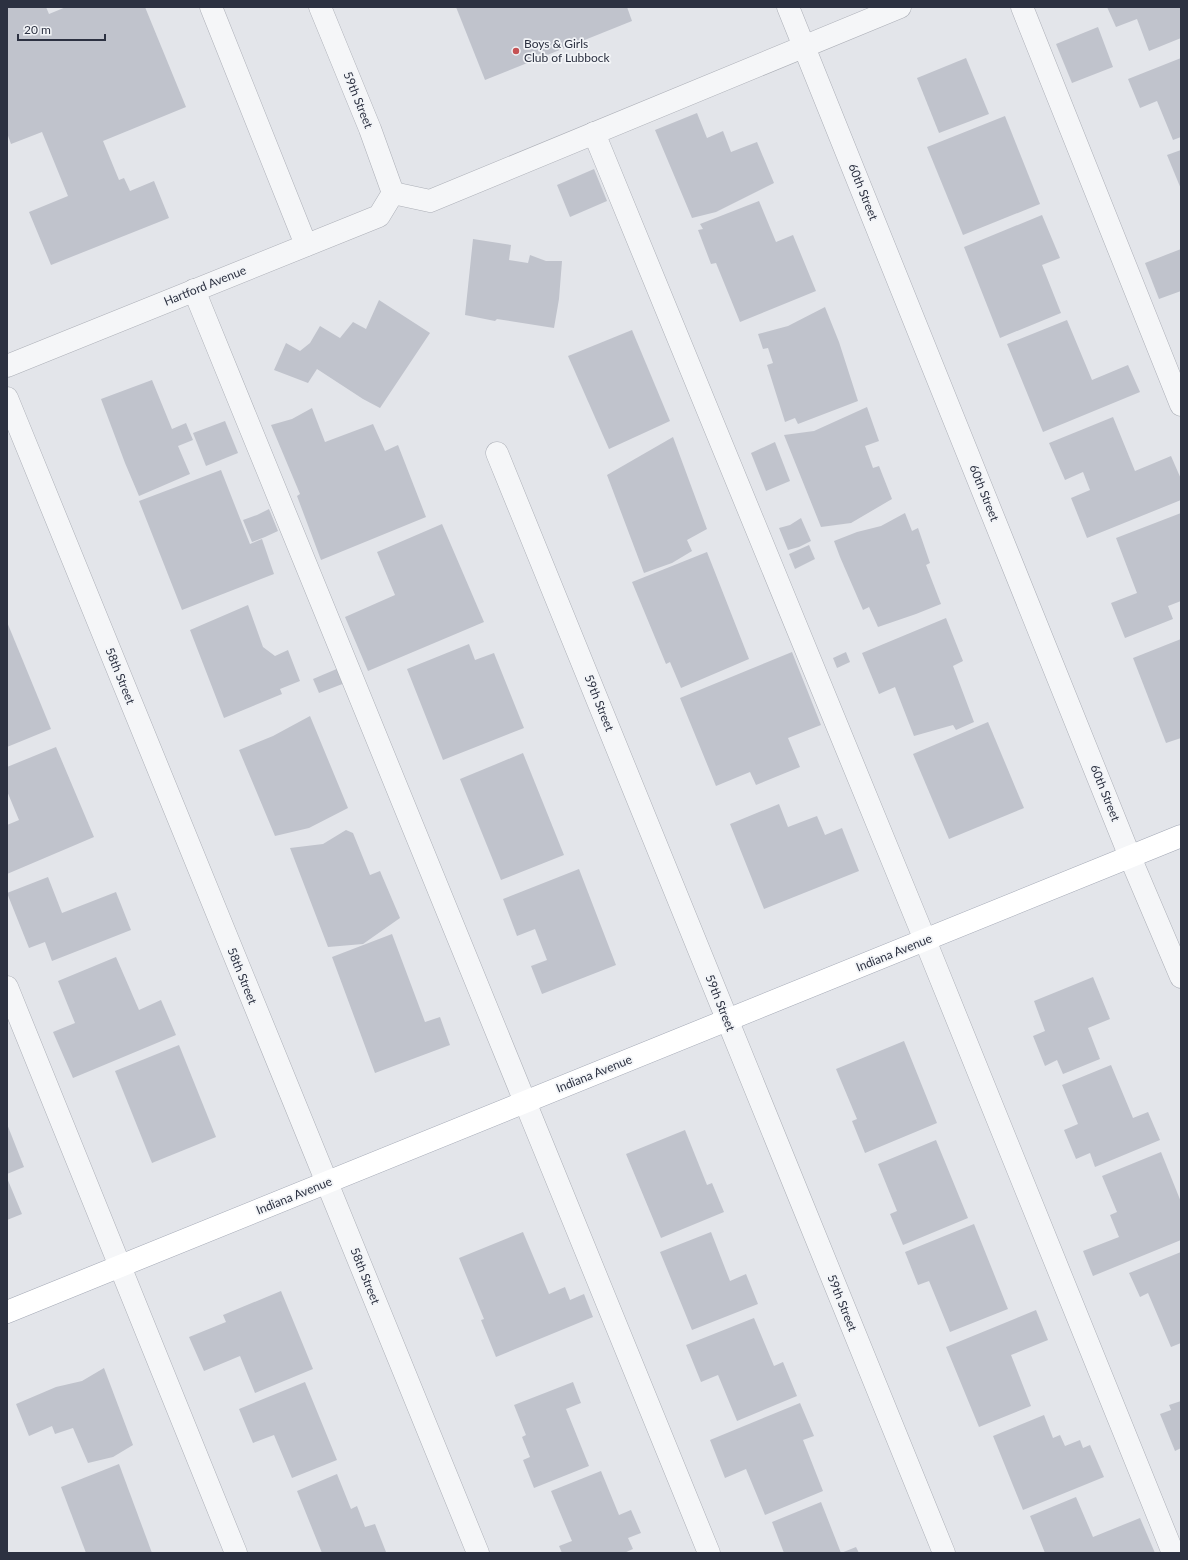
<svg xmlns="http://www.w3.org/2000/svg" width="1188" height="1560" font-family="Lato,sans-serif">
	<rect width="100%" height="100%" fill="#e3e5ea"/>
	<!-- building -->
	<g fill="#c0c3cc">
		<path d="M 7,7 L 46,7 L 49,14 L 66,7 L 145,7 L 186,107 L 103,141 L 119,180 L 124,178 L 130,191 L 154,181 L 169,218 L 51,265 L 29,212 L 68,196 L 42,132 L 11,144 L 7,133 Z"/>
		<path d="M 456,7 L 627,7 L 632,21 L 485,80 Z"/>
		<path d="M 1107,7 L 1181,7 L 1181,38 L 1149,51 L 1137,19 L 1116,27 Z"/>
		<path d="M 1098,27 L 1113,67 L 1072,83 L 1056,44 Z"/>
		<path d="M 966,58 L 989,114 L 939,133 L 917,78 Z"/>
		<path d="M 1181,58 L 1181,137 L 1173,140 L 1157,101 L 1140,108 L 1128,79 Z"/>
		<path d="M 697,113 L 707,138 L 723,131 L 731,152 L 757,142 L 774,183 L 716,212 L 692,218 L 655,130 Z"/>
		<path d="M 1005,116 L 1040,204 L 963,235 L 927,147 Z"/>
		<path d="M 1181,150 L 1181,189 L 1167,155 Z"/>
		<path d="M 594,169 L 607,201 L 570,217 L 557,185 Z"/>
		<path d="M 759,201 L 776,242 L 793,235 L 816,291 L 740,322 L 716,263 L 711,264 L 698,230 L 703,229 L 700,224 Z"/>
		<path d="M 1042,215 L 1060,258 L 1042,265 L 1061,313 L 1000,338 L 964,247 Z"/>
		<path d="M 473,239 L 511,245 L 509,260 L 528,263 L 530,255 L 546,261 L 562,261 L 559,299 L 554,328 L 497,319 L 495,321 L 465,315 Z"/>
		<path d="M 1181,249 L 1181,291 L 1159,299 L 1145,263 Z"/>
		<path d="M 379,300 L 430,333 L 380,408 L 363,399 L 317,369 L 308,383 L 274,370 L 286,343 L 300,351 L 310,343 L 320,326 L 340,338 L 353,322 L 366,329 Z"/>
		<path d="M 825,307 L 839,342 L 858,401 L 798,424 L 795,418 L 785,422 L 767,365 L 773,363 L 768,348 L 763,349 L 758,334 L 788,326 Z"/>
		<path d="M 1067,320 L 1092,380 L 1128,365 L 1140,392 L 1043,432 L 1007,344 Z"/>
		<path d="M 632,330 L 670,421 L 609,449 L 568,356 Z"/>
		<path d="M 152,380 L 172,429 L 186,423 L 193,440 L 178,446 L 190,474 L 139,496 L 125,463 L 101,399 Z"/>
		<path d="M 867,407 L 879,441 L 865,446 L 873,468 L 879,466 L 892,499 L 851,523 L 821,527 L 784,435 L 814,431 Z"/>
		<path d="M 312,408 L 325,442 L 373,424 L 385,451 L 398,445 L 426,517 L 321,560 L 297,496 L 300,494 L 271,425 L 292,419 Z"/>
		<path d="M 1113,417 L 1135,471 L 1171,456 L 1181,479 L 1181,500 L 1087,538 L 1071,498 L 1090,490 L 1083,472 L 1065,480 L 1049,443 Z"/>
		<path d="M 225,421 L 238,453 L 206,466 L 193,433 Z"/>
		<path d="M 673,437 L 707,529 L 687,540 L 692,551 L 672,563 L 644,573 L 607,475 Z"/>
		<path d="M 775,442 L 790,481 L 766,491 L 751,453 Z"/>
		<path d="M 221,470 L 250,544 L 262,539 L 274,574 L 182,610 L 139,501 Z"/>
		<path d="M 269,509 L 278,531 L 265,537 L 252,542 L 243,520 L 257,515 Z"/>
		<path d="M 905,513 L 912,531 L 918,528 L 930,563 L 926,565 L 941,604 L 916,614 L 878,627 L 869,607 L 863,610 L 840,557 L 834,541 L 857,532 L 881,526 Z"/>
		<path d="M 1181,513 L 1181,601 L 1168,606 L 1173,619 L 1125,638 L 1111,603 L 1137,593 L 1116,538 Z"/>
		<path d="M 801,518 L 811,541 L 799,547 L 788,550 L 779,528 L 790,525 Z"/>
		<path d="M 442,524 L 484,622 L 368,671 L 345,617 L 395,595 L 377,552 Z"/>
		<path d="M 809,545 L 815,559 L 795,569 L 789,554 Z"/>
		<path d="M 707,552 L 749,659 L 681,688 L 670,662 L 666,664 L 632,582 Z"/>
		<path d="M 248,605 L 263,647 L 275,656 L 288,650 L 300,681 L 280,689 L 282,694 L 224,718 L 190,630 Z"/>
		<path d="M 946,618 L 963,661 L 953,666 L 974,722 L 956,730 L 953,725 L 914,736 L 895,687 L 879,694 L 862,653 Z"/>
		<path d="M 7,622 L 51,729 L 7,747 Z"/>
		<path d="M 1181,639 L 1181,738 L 1166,743 L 1133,658 Z"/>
		<path d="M 469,644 L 475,660 L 494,653 L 524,728 L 443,760 L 407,669 Z"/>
		<path d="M 792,652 L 821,725 L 788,738 L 800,767 L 756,785 L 750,772 L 716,786 L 680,698 Z"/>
		<path d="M 846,652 L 850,662 L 837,668 L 833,658 Z"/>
		<path d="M 339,668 L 345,683 L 319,693 L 313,679 Z"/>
		<path d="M 310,716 L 348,808 L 309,828 L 275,836 L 239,750 L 273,736 Z"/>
		<path d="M 988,722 L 1024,808 L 949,839 L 913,754 Z"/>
		<path d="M 56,747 L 94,837 L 7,874 L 7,825 L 19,820 L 7,791 L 7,767 Z"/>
		<path d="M 523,753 L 564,855 L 501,880 L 460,779 Z"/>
		<path d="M 779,804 L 788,827 L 817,816 L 825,835 L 842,828 L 859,871 L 764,909 L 730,824 Z"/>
		<path d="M 346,830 L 353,833 L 370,875 L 380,871 L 400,918 L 363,944 L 328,947 L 290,848 L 323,844 Z"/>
		<path d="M 579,869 L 616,965 L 542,994 L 531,966 L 547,960 L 535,929 L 517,936 L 503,899 Z"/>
		<path d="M 48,877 L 62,913 L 116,892 L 131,930 L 52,961 L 45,942 L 29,948 L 7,893 Z"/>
		<path d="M 392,934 L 425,1022 L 440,1017 L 450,1045 L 375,1073 L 332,957 Z"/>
		<path d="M 116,957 L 139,1010 L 161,1000 L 176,1035 L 73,1078 L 53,1032 L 75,1023 L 58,981 Z"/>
		<path d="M 1093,977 L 1110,1019 L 1088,1028 L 1100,1059 L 1063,1074 L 1057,1060 L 1045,1066 L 1033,1036 L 1045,1031 L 1034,1001 Z"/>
		<path d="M 904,1041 L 937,1123 L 865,1153 L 852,1121 L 857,1119 L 836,1069 Z"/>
		<path d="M 179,1045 L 216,1137 L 152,1163 L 115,1071 Z"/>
		<path d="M 1111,1065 L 1133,1118 L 1148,1112 L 1160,1140 L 1095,1167 L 1090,1153 L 1076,1159 L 1064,1130 L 1078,1124 L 1062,1085 Z"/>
		<path d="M 7,1124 L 24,1167 L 7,1174 Z"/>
		<path d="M 685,1130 L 707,1185 L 712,1183 L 724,1212 L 661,1238 L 626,1154 Z"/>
		<path d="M 936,1140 L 968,1218 L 903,1245 L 890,1214 L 897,1211 L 878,1164 Z"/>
		<path d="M 1161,1152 L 1181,1202 L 1181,1240 L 1093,1276 L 1083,1251 L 1119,1237 L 1110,1215 L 1117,1212 L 1102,1176 Z"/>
		<path d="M 7,1178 L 22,1214 L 7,1220 Z"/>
		<path d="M 974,1224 L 1008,1309 L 950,1332 L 929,1281 L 918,1285 L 905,1252 Z"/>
		<path d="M 523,1232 L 549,1294 L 565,1287 L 570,1300 L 584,1294 L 593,1317 L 496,1357 L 481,1320 L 484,1319 L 459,1258 Z"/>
		<path d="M 711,1232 L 730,1281 L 746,1274 L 758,1304 L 692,1330 L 660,1252 Z"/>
		<path d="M 1181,1252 L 1181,1343 L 1171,1347 L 1148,1293 L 1140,1297 L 1129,1273 Z"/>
		<path d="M 281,1291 L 313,1369 L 255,1393 L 240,1356 L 204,1371 L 189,1337 L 226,1322 L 223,1315 Z"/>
		<path d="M 1036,1310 L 1048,1340 L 1011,1355 L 1031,1406 L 979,1427 L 946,1347 Z"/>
		<path d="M 754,1318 L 774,1366 L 783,1362 L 797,1396 L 737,1421 L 718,1375 L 701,1382 L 686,1345 Z"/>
		<path d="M 104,1368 L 133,1445 L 113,1457 L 88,1463 L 73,1428 L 55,1434 L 52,1426 L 29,1436 L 16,1404 L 56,1387 L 82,1381 Z"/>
		<path d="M 305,1382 L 337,1460 L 292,1478 L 274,1435 L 253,1443 L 239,1409 Z"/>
		<path d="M 573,1382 L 581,1403 L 566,1409 L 589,1466 L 534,1488 L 523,1460 L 530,1457 L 522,1437 L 526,1435 L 514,1405 Z"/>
		<path d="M 1181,1401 L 1181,1448 L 1175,1451 L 1160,1414 L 1171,1410 L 1169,1405 Z"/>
		<path d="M 800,1403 L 814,1436 L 803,1440 L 823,1491 L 765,1515 L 746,1469 L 725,1478 L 710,1440 Z"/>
		<path d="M 1044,1415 L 1053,1438 L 1060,1435 L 1065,1446 L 1080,1440 L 1083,1448 L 1090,1445 L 1104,1477 L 1023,1510 L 993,1436 Z"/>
		<path d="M 119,1464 L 152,1553 L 86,1553 L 61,1487 Z"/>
		<path d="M 601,1471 L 619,1515 L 631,1510 L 641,1533 L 628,1538 L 633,1549 L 624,1553 L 562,1553 L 559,1546 L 572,1541 L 551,1491 Z"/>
		<path d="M 337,1474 L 351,1509 L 357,1506 L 365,1527 L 375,1524 L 386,1552 L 322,1553 L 297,1491 Z"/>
		<path d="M 1076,1497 L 1093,1537 L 1140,1518 L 1155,1553 L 1045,1553 L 1030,1516 Z"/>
		<path d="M 821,1502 L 841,1553 L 856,1547 L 859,1553 L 784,1553 L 772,1522 Z"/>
	</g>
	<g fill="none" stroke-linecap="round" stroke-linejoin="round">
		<!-- minor casing -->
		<g stroke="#acafb7" stroke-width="23">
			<g id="minor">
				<path d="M 211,7 L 306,245"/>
				<path d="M 320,7 L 370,129 L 393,193"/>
				<path d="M 788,7 L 1130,857 L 1181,977"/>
				<path d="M 1022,7 L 1181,405"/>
				<path d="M 594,133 L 925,940 L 1173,1553"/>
				<path d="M 393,193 L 430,201 L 900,7"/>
				<path d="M 194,290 L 709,1553"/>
				<path d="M 7,366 L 379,216 L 393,193"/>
				<path d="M 7,398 L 478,1553"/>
				<path d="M 497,453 L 944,1553"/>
				<path d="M 7,987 L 236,1553"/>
			</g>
		</g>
		<!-- major casing -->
		<g stroke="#a3a8b5" stroke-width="23">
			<path id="major" d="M 7,1312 L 1181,836"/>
		</g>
		<!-- minor -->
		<use href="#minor" stroke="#f5f6f8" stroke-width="22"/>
		<!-- major -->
		<use href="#major" stroke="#fff" stroke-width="22"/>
	</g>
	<!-- markers -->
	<circle fill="#c55254" stroke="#f2f4f7" stroke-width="1.5" cx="516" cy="51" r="4"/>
	<g text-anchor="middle" stroke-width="3.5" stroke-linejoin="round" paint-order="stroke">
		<!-- poi labels -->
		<g font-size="12" fill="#2c3141" stroke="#f2f4f7" text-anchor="start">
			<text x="524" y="48">Boys &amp; Girls<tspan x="524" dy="14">Club of Lubbock</tspan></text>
		</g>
		<!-- street labels -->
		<g font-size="12" fill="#2c3141" stroke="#f2f4f7">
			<text transform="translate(358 100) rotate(68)" y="4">59th Street</text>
			<text transform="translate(863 192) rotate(68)" y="4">60th Street</text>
			<text transform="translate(205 286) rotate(-22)" y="4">Hartford Avenue</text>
			<text transform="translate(984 493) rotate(68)" y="4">60th Street</text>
			<text transform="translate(120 676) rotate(68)" y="4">58th Street</text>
			<text transform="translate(599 703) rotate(68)" y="4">59th Street</text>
			<text transform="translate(1105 793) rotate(68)" y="4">60th Street</text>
			<text transform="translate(894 953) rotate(-22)" y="4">Indiana Avenue</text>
			<text transform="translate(242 976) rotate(68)" y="4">58th Street</text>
			<text transform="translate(720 1003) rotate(68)" y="4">59th Street</text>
			<text transform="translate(594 1074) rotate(-22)" y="4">Indiana Avenue</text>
			<text transform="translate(294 1196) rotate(-22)" y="4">Indiana Avenue</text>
			<text transform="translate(365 1276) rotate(68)" y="4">58th Street</text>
			<text transform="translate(842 1303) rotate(68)" y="4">59th Street</text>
		</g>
	</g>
	<!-- border -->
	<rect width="1188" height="1560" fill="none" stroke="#2c3141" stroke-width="16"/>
	<!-- scale -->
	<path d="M18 34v6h87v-6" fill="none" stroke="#2c3141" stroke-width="2"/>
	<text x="24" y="34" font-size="12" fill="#2c3141" stroke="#f2f4f7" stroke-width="3" paint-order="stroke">20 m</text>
</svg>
